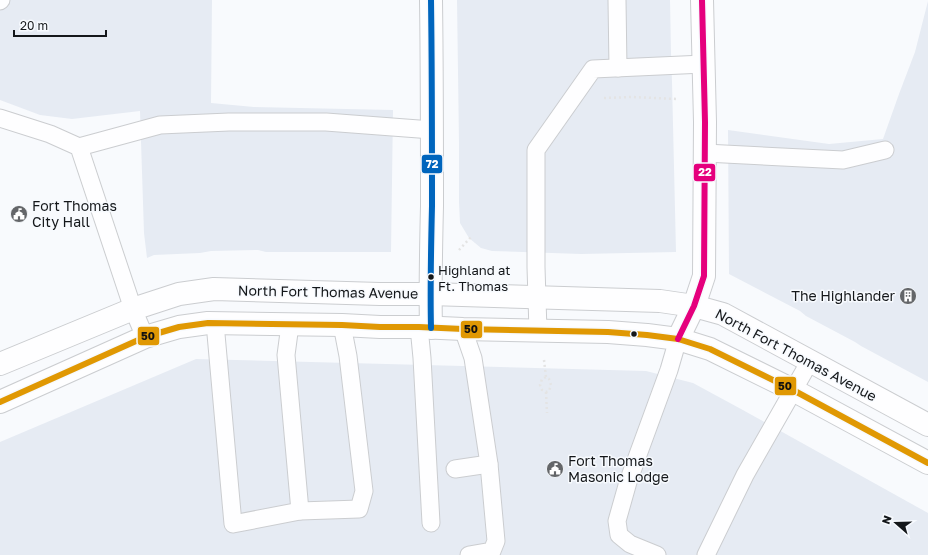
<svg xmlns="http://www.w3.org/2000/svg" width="928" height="555" font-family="'Golos Text',sans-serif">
	<rect width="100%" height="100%" fill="#f8fafd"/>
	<!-- built -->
	<g fill="#e6ebf3">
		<path d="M 0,0 L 212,0 L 211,103 L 254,107 L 393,110 L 391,252 L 266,252 L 258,250 L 211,251 L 200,253 L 154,255 L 147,258 L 144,233 L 140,111 L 72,119 L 40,115 L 0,100 Z"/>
		<path d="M 457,0 L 670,0 L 671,53 L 672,82 L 676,252 L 581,254 L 492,251 L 481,248 L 469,238 L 460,223 L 459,202 L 459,144 Z"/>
		<path d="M 928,1 L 928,382 L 861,346 L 855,342 L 806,316 L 800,311 L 729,274 L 728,130 L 829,144 L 883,139 L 899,94 L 915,52 Z"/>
		<path d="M 196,359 L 646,371 L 693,383 L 741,409 L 928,513 L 928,555 L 0,555 L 0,442 Z"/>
	</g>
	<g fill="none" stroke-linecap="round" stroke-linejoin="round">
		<!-- service casing -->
		<g stroke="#cbcdd0" stroke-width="19">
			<g id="service">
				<path d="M 617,0 L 618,68"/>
				<path d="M 0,1 L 1,0"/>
				<path d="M 0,118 L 50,134 L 79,147 L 133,309 L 145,337"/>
				<path d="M 79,147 L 160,125 L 229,122 L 326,122 L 432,130"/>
				<path d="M 705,153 L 843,160 L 885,150"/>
				<path d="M 215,323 L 233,524 L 300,511"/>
				<path d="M 290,325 L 286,355 L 300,511 L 359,509 L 364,491 L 348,356 L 342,325"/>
				<path d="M 419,327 L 422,358 L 431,523"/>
				<path d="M 538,331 L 536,267 L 536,150 L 593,69 L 704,64"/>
				<path d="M 455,469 L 489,464 L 473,358 L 463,329"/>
				<path d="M 469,555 L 492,551 L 496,541 L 489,464"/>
				<path d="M 657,555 L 630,544 L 619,535 L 617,521 L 628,482 L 669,370 L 678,339"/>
				<path d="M 706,555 L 745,475 L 810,361"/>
			</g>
		</g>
		<!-- minor casing -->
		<g stroke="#cbcdd0" stroke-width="24">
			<g id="minor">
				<path d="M 431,0 C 432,69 432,138 432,206 C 431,247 430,287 431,328"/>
				<path d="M 678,339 L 694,306 L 704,276 L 705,122 L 702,0"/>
			</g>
		</g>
		<!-- secondary casing -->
		<g stroke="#cbcdd0" stroke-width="24">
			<g id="secondary">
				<path d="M 0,364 L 133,309 L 179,294 L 214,289 L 380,294 L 430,294 L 660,301 L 694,306 L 723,314 L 928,425"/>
				<path d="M 0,402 L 145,337 L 179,327 L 208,323 L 342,325 L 380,327 L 419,327 L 463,329 L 608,332 L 647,335 L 678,339 L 710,349 L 793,390 L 928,463"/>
			</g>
		</g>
		<!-- path -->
		<g stroke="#e4e4e4" stroke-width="2.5" stroke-dasharray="2 3" stroke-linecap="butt">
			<path d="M 604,98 L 632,97 L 677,99"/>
			<path d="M 459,250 L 471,237"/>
			<path d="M 544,360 L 546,377 L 549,379 L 551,385 L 549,391 L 546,392 L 542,390 L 540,385 L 542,379 L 546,377"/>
			<path d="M 546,392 L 547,413"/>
		</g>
		<!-- service -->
		<use href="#service" stroke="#fefeff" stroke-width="17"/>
		<!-- minor -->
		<use href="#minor" stroke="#fefeff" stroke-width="22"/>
		<!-- secondary -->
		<use href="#secondary" stroke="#fefeff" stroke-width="22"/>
		<!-- bus-1 casing -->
		<g stroke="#f7fafe" stroke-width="9">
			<path id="bus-1" d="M 0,402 L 145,337 L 179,327 L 208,323 L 342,325 L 380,327 L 419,327 L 463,329 L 608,332 L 647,335 L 678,339 L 710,349 L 793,390 L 928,463"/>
		</g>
		<!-- bus-2 casing -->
		<g stroke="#f7fafe" stroke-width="9">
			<path id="bus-2" d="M 431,0 C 432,69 432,138 432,206 C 431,247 430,287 431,328"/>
		</g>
		<!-- bus-3 casing -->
		<g stroke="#f7fafe" stroke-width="9">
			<path id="bus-3" d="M 678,339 L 694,306 L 704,276 L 705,122 L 702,0"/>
		</g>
		<!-- bus-1 -->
		<use href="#bus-1" stroke="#e09803" stroke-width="6"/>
		<!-- bus-2 -->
		<use href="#bus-2" stroke="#0065bd" stroke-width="6"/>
		<!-- bus-3 -->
		<use href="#bus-3" stroke="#e5007d" stroke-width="6"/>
	</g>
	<!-- icons -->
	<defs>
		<g id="civic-disc" transform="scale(0.9)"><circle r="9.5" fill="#646669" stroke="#f7fafe"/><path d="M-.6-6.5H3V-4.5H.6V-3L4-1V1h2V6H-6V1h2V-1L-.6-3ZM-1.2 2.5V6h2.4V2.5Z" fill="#fff"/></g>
		<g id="building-disc" transform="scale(0.9)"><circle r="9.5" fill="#646669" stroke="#f7fafe"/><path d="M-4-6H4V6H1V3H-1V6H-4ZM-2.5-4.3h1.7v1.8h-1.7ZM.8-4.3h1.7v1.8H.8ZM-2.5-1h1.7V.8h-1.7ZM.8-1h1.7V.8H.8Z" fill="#fff"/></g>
	</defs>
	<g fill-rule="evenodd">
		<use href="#civic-disc" x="19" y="214"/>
		<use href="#building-disc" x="908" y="296"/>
		<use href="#civic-disc" x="555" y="469"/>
	</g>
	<!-- markers -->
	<g fill="#14171a" stroke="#f7fafe" stroke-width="1.5">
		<circle cx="431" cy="277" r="3.5"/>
		<circle cx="634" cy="334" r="3.5"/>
	</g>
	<g text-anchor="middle" stroke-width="3" stroke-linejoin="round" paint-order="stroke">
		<!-- bus labels -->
		<g font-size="13" fill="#14171a" stroke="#f7fafe" text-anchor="start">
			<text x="438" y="275">Highland at<tspan x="438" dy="16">Ft. Thomas</tspan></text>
		</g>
		<!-- poi labels -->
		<g font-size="14" fill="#14171a" stroke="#f7fafe" text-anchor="start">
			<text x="32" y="211">Fort Thomas<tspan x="32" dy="16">City Hall</tspan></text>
			<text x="895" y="301" text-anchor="end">The Highlander</text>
			<text x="568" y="466">Fort Thomas<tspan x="568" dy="16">Masonic Lodge</tspan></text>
		</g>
		<!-- street labels -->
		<g font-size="14" fill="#14171a" stroke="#f7fafe">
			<text transform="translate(328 292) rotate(1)" y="5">North Fort Thomas Avenue</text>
			<text transform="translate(796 355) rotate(28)" y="5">North Fort Thomas Avenue</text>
		</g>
	</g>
	<g stroke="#f7fafe" stroke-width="1.5">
		<rect x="421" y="154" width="22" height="20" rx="4" fill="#0065bd"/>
		<rect x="693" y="163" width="23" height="19" rx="4" fill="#e5007d"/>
		<rect x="460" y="320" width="23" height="19" rx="4" fill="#e09803"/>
		<rect x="137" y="326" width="23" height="20" rx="4" fill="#e09803"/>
		<rect x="774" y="376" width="23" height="20" rx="4" fill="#e09803"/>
	</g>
	<g font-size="11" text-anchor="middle" font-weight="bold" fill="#fff">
		<text x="432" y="168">72</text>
		<text x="705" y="176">22</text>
	</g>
	<g font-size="11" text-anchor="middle" font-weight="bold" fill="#111">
		<text x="471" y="333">50</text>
		<text x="148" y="340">50</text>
		<text x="785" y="390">50</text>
	</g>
	<!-- north arrow -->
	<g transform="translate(896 523) rotate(290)" stroke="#f7fafe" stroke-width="3" paint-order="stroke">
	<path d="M0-3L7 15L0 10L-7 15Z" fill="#14171a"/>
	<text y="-6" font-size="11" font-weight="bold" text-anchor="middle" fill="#14171a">N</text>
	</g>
	<!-- scale -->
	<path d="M14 30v6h92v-6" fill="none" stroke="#14171a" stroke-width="2"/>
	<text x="20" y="30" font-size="12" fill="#14171a" stroke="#f7fafe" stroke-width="3" paint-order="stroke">20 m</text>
</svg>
